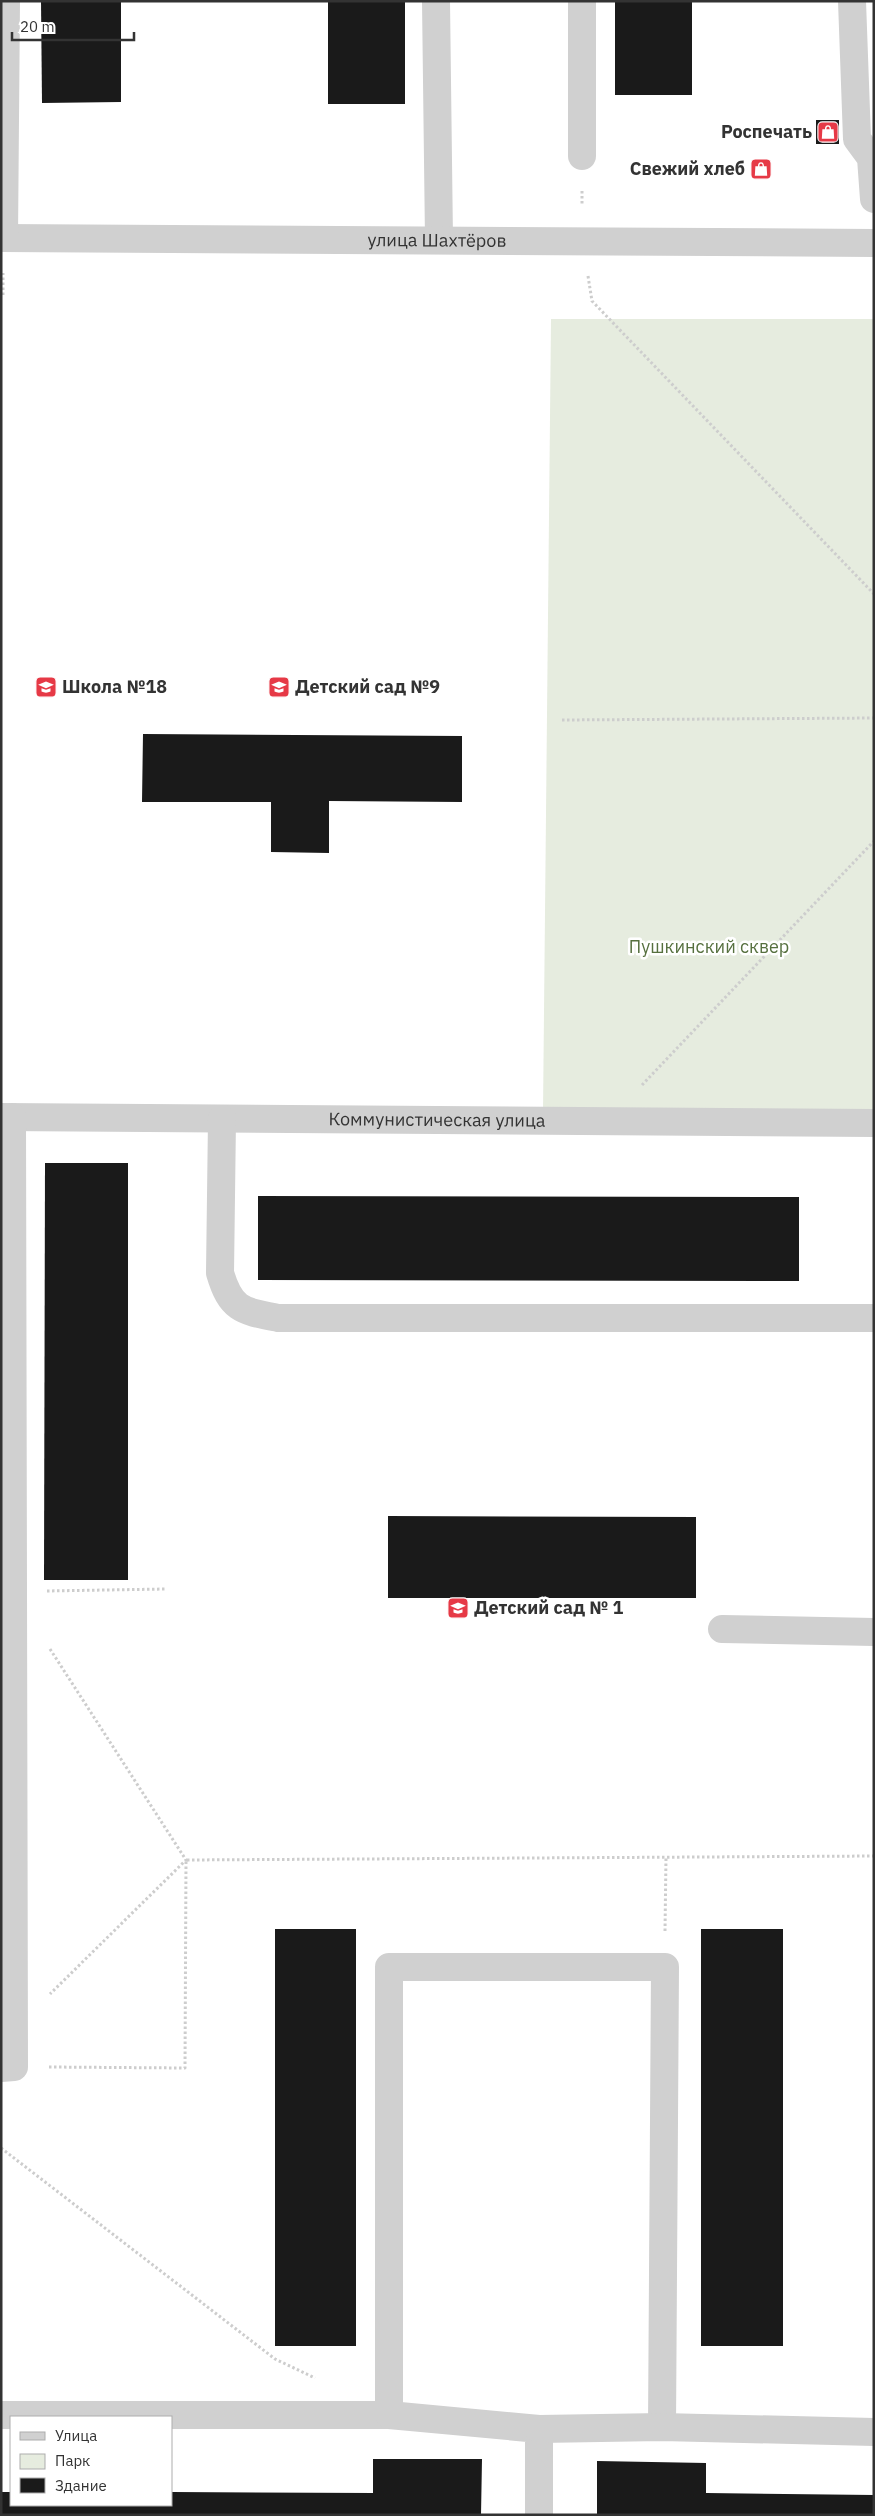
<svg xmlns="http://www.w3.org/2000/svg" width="875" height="2516" font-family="'IBM Plex Sans',sans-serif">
	<rect width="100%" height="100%" fill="#fff"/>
	<!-- green -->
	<path fill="#e6ecdf" d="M 551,319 L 874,319 L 874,1112 L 543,1112 Z"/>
	<!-- building -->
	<g fill="#1a1a1a">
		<path d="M 41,1 L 121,1 L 121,102 L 42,103 Z"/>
		<rect x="328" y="1" width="77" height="103"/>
		<rect x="615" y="1" width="77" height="94"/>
		<rect x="816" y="120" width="23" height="24"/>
		<path d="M 143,734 L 462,736 L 462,802 L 329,801 L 329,853 L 271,852 L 271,802 L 142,802 Z"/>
		<path d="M 45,1163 L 128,1163 L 128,1580 L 44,1580 Z"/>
		<path d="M 258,1196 L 799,1197 L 799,1281 L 258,1280 Z"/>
		<path d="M 388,1516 L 696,1517 L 696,1598 L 388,1598 Z"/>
		<rect x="275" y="1929" width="81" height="417"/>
		<rect x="701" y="1929" width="82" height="417"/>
		<path d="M 373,2459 L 482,2459 L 481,2515 L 1,2515 L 1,2492 L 11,2492 L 11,2505 L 171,2505 L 171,2492 L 373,2493 Z"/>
		<path d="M 597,2461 L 706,2463 L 706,2493 L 874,2495 L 874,2515 L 597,2515 Z"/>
	</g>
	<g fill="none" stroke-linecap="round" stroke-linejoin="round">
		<!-- path -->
		<g stroke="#cdcdcd" stroke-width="3" stroke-dasharray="2.5 2.5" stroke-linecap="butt">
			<path d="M 582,191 L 582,205"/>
			<path d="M 588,276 L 592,301 L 874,594"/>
			<path d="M 3,295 L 3,273"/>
			<path d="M 562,720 L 874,718"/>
			<path d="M 642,1085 L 874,841"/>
			<path d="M 47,1591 L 165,1589"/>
			<path d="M 50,1649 L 186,1860 L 50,1994"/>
			<path d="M 665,1931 L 666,1857"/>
			<path d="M 49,2067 L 185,2068 L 186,1860 L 874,1856"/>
			<path d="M 1,2148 L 275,2359 L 315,2378"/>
		</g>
		<!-- minor -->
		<g stroke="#d0d0d0" stroke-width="28">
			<path d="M 436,1 L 439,240"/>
			<path d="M 582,1 L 582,156"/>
			<path d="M 852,1 L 857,139 L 871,158 L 874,199"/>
			<path id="s1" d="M 1,238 L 874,243"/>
			<path d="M 4,238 L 6,1"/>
			<path id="s2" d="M 1,1117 L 874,1123"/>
			<path d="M 222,1119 L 220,1273 C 231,1310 242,1311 278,1318 L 874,1318"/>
			<path d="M 722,1629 L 874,1632"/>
			<path d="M 1,2068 L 14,2067 L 12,1117"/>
			<path d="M 1,2415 L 389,2415 L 539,2429 L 539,2515"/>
			<path d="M 389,2415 L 389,1967 L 665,1967 L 662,2427"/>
			<path d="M 539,2429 L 662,2427 L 874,2432"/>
		</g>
	</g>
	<!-- icons -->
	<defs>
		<g id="shop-square" transform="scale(1.125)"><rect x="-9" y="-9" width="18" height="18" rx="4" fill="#e63946" stroke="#fff"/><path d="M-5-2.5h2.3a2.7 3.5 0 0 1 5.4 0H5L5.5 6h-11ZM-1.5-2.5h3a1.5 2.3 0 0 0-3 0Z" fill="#fff"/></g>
		<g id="school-square" transform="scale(1.125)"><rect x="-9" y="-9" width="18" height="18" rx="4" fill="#e63946" stroke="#fff"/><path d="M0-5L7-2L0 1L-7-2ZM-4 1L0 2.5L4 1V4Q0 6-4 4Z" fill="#fff"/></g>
	</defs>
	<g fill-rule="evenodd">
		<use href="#shop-square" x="828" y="132"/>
		<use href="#shop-square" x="761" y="169"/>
		<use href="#school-square" x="46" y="687"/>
		<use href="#school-square" x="279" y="687"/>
		<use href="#school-square" x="458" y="1608"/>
	</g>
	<g text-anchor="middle" stroke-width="5" stroke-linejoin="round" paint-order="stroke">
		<!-- poi labels -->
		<g font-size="18" font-weight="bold" fill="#333" stroke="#fff" text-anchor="start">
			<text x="812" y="138" text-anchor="end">Роспечать</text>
			<text x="745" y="175" text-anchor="end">Свежий хлеб</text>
			<text x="62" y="693">Школа №18</text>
			<text x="295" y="693">Детский сад №9</text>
			<text x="474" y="1614">Детский сад № 1</text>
		</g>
		<!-- street labels -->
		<g font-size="18" fill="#333" stroke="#fff">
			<text dy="6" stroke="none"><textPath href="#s1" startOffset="436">улица Шахтёров</textPath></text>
			<text dy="6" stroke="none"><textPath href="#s2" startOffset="436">Коммунистическая улица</textPath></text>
		</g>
		<!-- park labels -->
		<g font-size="18" fill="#56703f" stroke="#fff">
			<text x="709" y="953">Пушкинский сквер</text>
		</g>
	</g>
	<!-- border -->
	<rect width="875" height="2516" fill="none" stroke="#333333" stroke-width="5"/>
	<!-- legend -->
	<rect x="10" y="2416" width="162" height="90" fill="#ffffff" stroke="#adadad"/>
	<rect x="20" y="2432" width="25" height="8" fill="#d0d0d0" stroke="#adadad"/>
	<text x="55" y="2441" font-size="15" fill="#333333">Улица</text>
	<rect x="20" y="2454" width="25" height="15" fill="#e6ecdf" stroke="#adadad"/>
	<text x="55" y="2466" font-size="15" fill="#333333">Парк</text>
	<rect x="20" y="2478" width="25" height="15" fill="#1a1a1a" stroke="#adadad"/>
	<text x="55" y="2491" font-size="15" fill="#333333">Здание</text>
	<!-- scale -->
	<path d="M12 32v8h122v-8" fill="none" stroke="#333333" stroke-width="2.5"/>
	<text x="20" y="32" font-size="15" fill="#333333" stroke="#ffffff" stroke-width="4" paint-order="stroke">20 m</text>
</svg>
